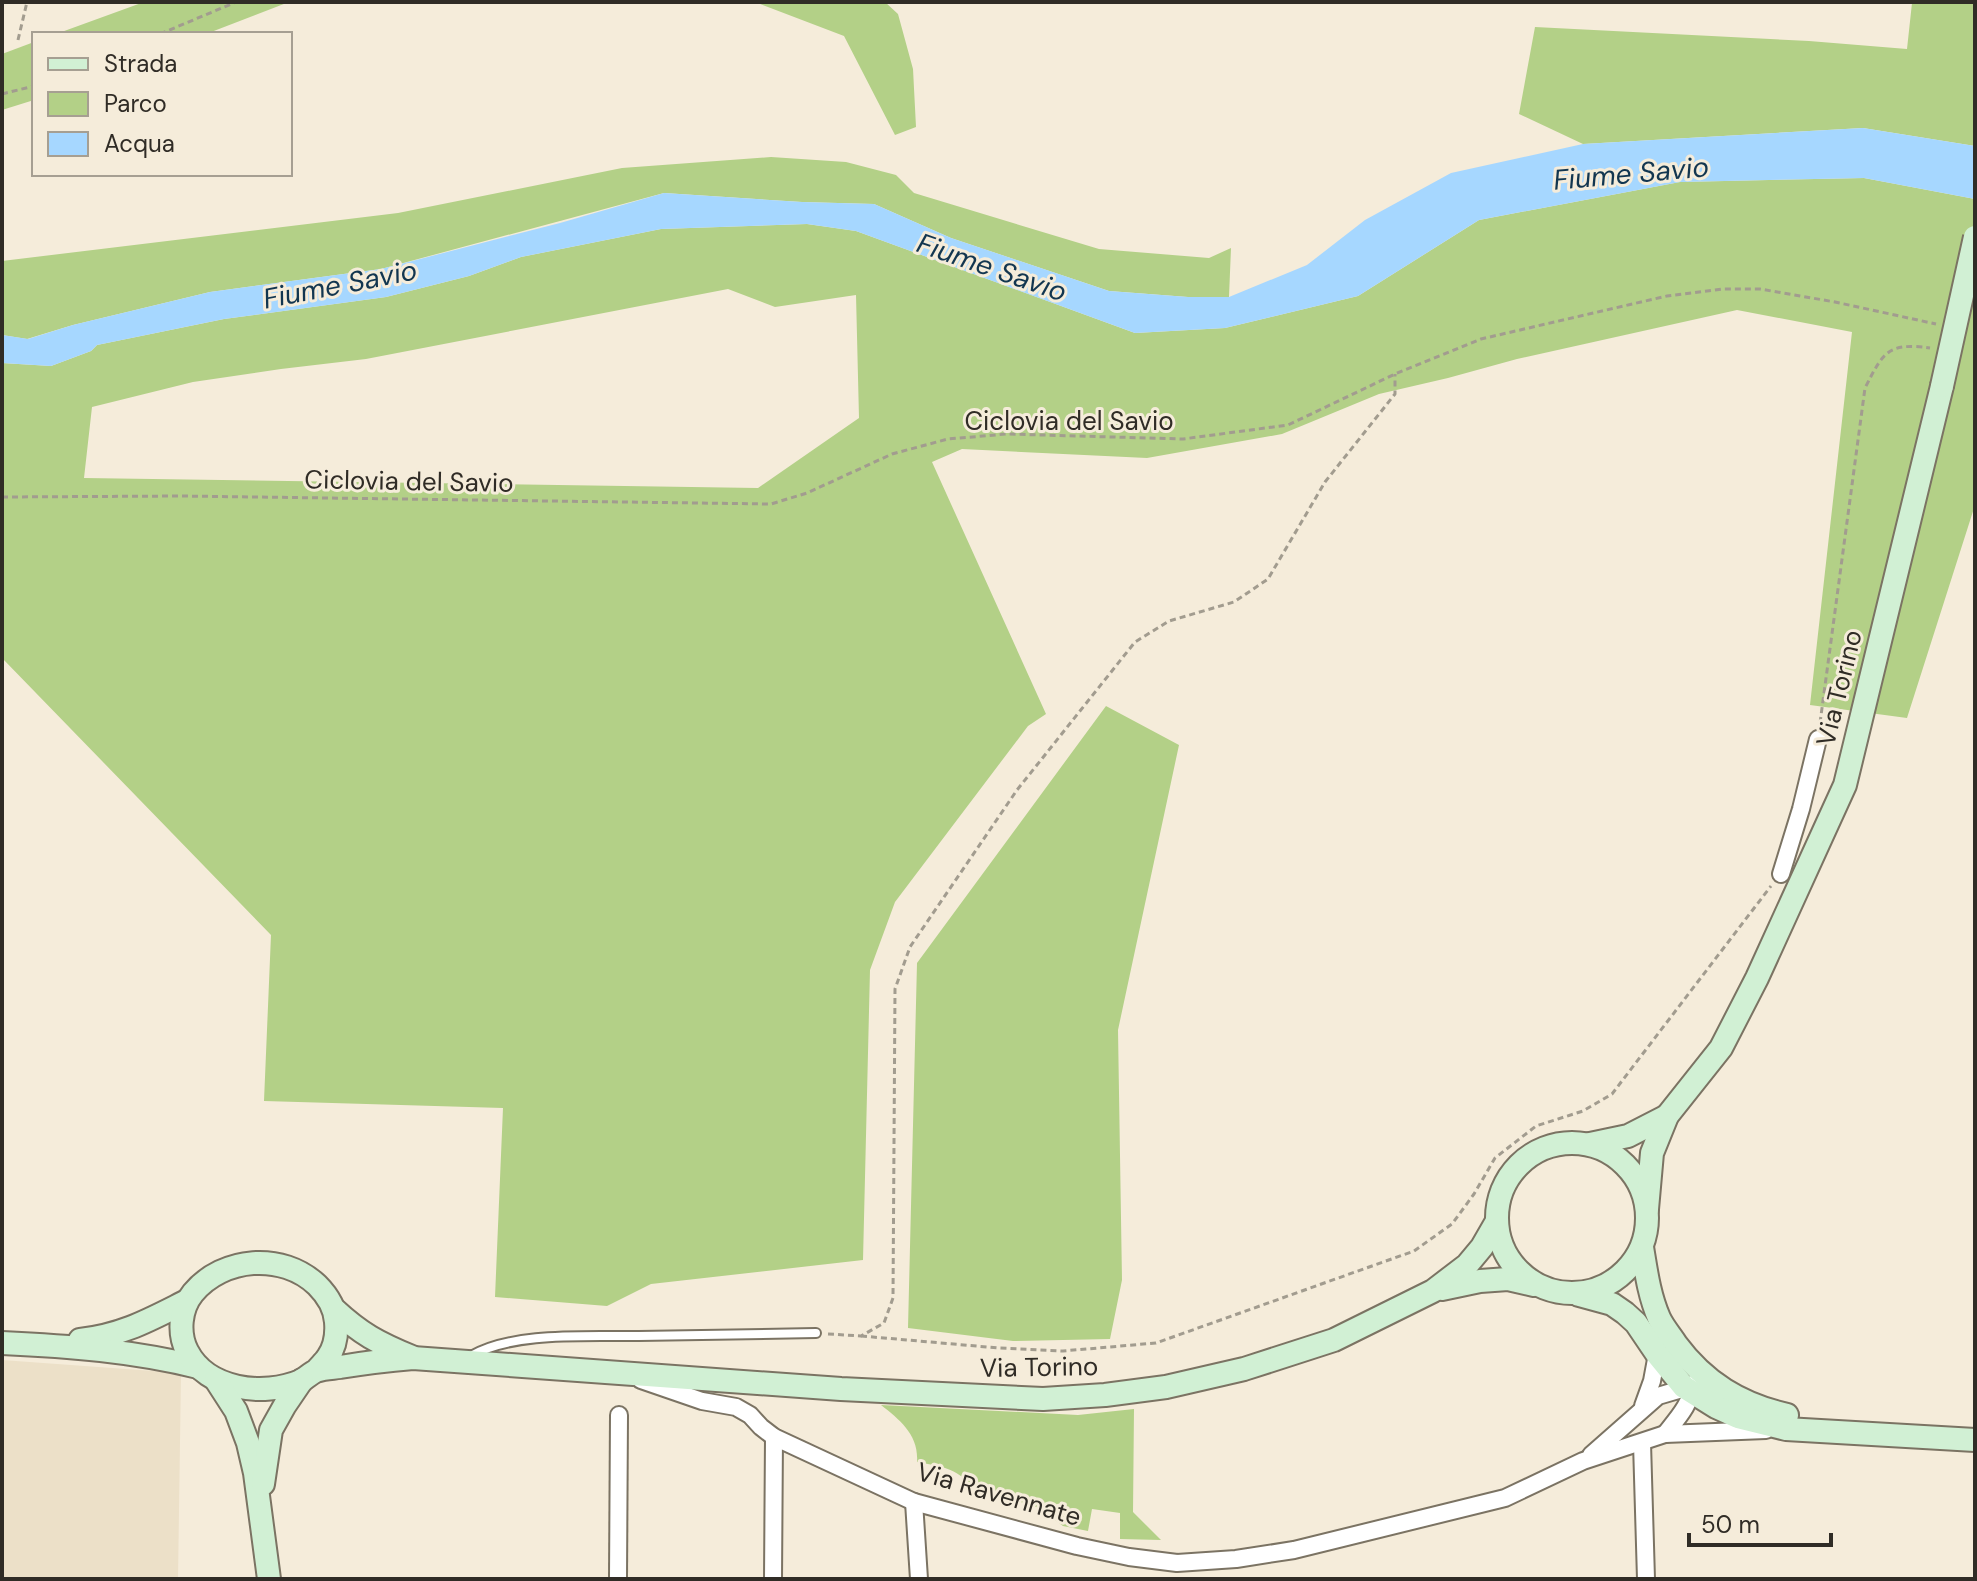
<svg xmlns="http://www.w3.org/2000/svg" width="1977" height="1581" font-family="'DM Sans',sans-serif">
	<rect width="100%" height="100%" fill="#f5ecda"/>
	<!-- built -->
	<path fill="#ece0c8" d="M 2,1360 L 181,1373 L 178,1579 L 2,1579 Z"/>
	<!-- green -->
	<g fill="#b3d087" fill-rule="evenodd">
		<path d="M 144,2 L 289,2 L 206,34 L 56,34 Z"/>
		<path d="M 755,2 L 885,2 L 898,14 L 913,69 L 916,127 L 895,135 L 844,36 Z"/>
		<path d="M 1903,2 L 1975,2 L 1975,146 L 1863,128 L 1583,144 L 1519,114 L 1535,27 L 1809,41 L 1907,49 L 1912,3 Z"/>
		<path d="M 34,42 L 34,100 L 2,110 L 2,54 Z"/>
		<path d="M 771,157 L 846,162 L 896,175 L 914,193 L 1099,249 L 1209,258 L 1231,248 L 1229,297 L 1188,297 L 1109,291 L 951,238 L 874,204 L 802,202 L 664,193 L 381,269 L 210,292 L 73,325 L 27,339 L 2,335 L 2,261 L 398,213 L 622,168 Z"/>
		<path d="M 1864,178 L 1975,199 L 1975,505 L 1907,718 L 1810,705 L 1852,332 L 1737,310 L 1517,359 L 1448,378 L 1379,394 L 1282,434 L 1147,458 L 962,449 L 932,462 L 1046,714 L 1028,726 L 895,902 L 870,970 L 863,1260 L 651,1284 L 607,1306 L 495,1297 L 503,1108 L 264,1101 L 271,935 L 2,658 L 2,363 L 51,366 L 91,351 L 97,345 L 224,319 L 386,297 L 469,276 L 521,257 L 661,229 L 807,224 L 856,231 L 1135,333 L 1225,328 L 1358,296 L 1479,220 L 1680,182 ZM 728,289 L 775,307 L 856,295 L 859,418 L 758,488 L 84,478 L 92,407 L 193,382 L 281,369 L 366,359 Z"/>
		<path d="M 1106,706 L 1179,745 L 1118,1030 L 1122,1280 L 1110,1339 L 1013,1341 L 908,1328 L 917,963 Z"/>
		<path d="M 881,1405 L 1078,1415 L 1134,1409 L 1133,1512 L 1161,1540 L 1120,1539 L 1120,1513 L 1092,1509 L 1088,1531 L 1063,1526 L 1039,1508 L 972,1486 C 956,1468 940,1466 917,1462 C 919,1435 900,1420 881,1405 Z"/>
	</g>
	<!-- water -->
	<path fill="#a6d7ff" d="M 1863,128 L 1975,146 L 1975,199 L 1864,178 L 1680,182 L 1479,220 L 1358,296 L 1225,328 L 1135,333 L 856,231 L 807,224 L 661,229 L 521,257 L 469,276 L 386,297 L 224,319 L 97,345 L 91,351 L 51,366 L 2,363 L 2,335 L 28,339 L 73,325 L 210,292 L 381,269 L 560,223 L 664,193 L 802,202 L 874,204 L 951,238 L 1109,291 L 1188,297 L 1229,297 L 1307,265 L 1365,220 L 1451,173 L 1583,144 Z"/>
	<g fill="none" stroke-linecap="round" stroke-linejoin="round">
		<!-- service casing -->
		<g stroke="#7b7363" stroke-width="12">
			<path id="service" d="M 471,1356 C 513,1331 590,1337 639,1336 C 698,1335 757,1334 816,1333"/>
		</g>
		<!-- minor casing -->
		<g stroke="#7b7363" stroke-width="20">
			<g id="minor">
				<path d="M 1781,874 L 1801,809 L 1818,739"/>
				<path d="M 641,1380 L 702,1401 L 736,1407 L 750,1415 L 761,1427 L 774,1437 L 914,1502 L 1077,1546 L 1129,1557 L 1177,1563 L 1236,1559 L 1294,1550 L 1505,1498 L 1583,1461 L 1665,1434 L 1766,1430"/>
				<path d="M 1643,1406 L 1652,1381 L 1657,1354"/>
				<path d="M 1665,1434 C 1676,1420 1693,1402 1692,1384"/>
				<path d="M 1642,1443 L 1646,1579"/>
				<path d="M 1591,1455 L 1658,1396 L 1692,1386"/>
				<path d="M 914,1502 L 919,1579"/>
				<path d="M 618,1579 L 619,1415"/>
				<path d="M 773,1579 L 774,1437"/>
			</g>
		</g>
		<!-- secondary casing -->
		<g stroke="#7b7363" stroke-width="26">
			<g id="secondary">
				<circle cx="1572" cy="1218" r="75"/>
				<path d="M 1590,1144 L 1628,1136 L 1667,1116"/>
				<path d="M 1647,1209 L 1652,1153 L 1667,1116 L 1721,1048 L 1757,978 L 1845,785 L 1942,386"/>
				<path d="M 1642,1247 C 1646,1271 1649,1295 1659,1318 C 1663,1327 1671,1336 1676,1344 C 1705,1383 1740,1404 1787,1415"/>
				<path d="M 1442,1289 L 1480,1281 L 1508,1279 L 1534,1285"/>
				<path d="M 1579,1295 L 1612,1304 L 1625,1313 L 1636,1323 L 1657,1354 L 1684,1387 L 1716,1407 L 1738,1417 L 1786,1429 L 1975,1440"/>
				<path d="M 334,1309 C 361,1334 378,1343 412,1357"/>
				<path d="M 80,1340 C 123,1335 149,1320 187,1301"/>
				<path d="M 2,1343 C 68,1346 134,1351 198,1367"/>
				<path d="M 316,1371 C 320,1366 325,1362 328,1357 C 335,1347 337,1334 336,1322 C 335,1307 328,1296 317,1285 C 282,1252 223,1257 193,1293 C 180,1309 178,1333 187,1351 C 207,1390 263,1397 301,1381 C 306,1378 311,1373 316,1371 C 323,1368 333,1368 340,1367 C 364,1363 389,1360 413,1358 L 841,1389 L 1043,1399 L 1105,1395 L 1166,1387 L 1244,1369 L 1334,1340 L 1433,1291 L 1467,1265 L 1482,1247 L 1497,1221"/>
				<path d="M 216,1380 L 236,1411 L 248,1443 L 255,1473 L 269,1579"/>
				<path d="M 263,1484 L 271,1430 L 285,1405 L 302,1380"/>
			</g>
		</g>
		<!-- path -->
		<g stroke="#a29c8f" stroke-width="3" stroke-dasharray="6 4" stroke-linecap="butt">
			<path d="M 160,34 L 236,2"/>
			<path d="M 18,40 L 27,2"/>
			<path d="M 2,94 L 34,86"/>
			<path d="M 2,497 L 181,496 L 771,504 L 807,493 L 892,454 L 948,439 L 1007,434 L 1183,439 L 1288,425 L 1395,374 L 1481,339 L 1667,296 L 1723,289 L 1760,289 L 1835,302 L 1936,324"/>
			<path d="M 1820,723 L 1865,388 C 1883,353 1887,342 1930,348"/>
			<path d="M 828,1334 L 861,1336 L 884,1323 L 893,1298 L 895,989 L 910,947 L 1017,790 L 1135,642 L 1169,621 L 1234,602 L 1268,579 L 1325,482 L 1395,394 L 1395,374"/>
			<path d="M 861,1336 L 999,1348 L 1063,1351 L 1156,1343 L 1414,1251 L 1452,1224 L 1474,1194 L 1495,1158 L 1536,1126 L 1583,1111 L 1612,1094 L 1771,886"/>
		</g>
		<!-- service -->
		<use href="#service" stroke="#fff" stroke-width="8"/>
		<!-- minor -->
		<use href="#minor" stroke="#fff" stroke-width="16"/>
		<!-- secondary -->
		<use href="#secondary" stroke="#d1f0d4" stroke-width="22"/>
		<!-- secondary-bridge casing -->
		<g stroke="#7b7363" stroke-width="26" stroke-linecap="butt">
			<path id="secondary-bridge" d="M 1942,386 L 1975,237"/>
		</g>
		<!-- secondary-bridge -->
		<use href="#secondary-bridge" stroke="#d1f0d4" stroke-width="22"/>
	</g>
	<g text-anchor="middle" stroke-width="6" stroke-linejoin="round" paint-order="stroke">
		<!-- street labels -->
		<g font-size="26" fill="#302c26" stroke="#f5ecda">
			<text x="1069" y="430">Ciclovia del Savio</text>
			<text transform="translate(409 481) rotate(1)" y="9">Ciclovia del Savio</text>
			<text transform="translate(1839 688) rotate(-76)" y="9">Via Torino</text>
			<text transform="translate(1039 1367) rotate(-1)" y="9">Via Torino</text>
			<text transform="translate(999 1494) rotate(16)" y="9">Via Ravennate</text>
		</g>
		<!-- water labels -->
		<g font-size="28" font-style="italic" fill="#123650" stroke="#f5ecda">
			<text transform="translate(1631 173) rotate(-5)" y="10">Fiume Savio</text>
			<text transform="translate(992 267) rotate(19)" y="10">Fiume Savio</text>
			<text transform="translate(340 284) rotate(-11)" y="10">Fiume Savio</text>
		</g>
	</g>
	<!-- border -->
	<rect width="1977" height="1581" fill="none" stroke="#302c26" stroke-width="8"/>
	<!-- legend -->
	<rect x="32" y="32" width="260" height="144" fill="#f5ecda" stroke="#a69f92" stroke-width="2"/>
	<rect x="48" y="58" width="40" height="12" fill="#d1f0d4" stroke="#a69f92" stroke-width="2"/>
	<text x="104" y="72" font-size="24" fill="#302c26">Strada</text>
	<rect x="48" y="92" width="40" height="24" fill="#b3d087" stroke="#a69f92" stroke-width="2"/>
	<text x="104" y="112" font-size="24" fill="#302c26">Parco</text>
	<rect x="48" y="132" width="40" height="24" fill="#a6d7ff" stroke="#a69f92" stroke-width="2"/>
	<text x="104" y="152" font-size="24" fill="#302c26">Acqua</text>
	<!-- scale -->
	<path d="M1689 1533v12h142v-12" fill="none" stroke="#302c26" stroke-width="4"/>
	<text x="1701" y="1533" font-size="24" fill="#302c26" stroke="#f5ecda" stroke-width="6" paint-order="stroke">50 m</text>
</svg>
